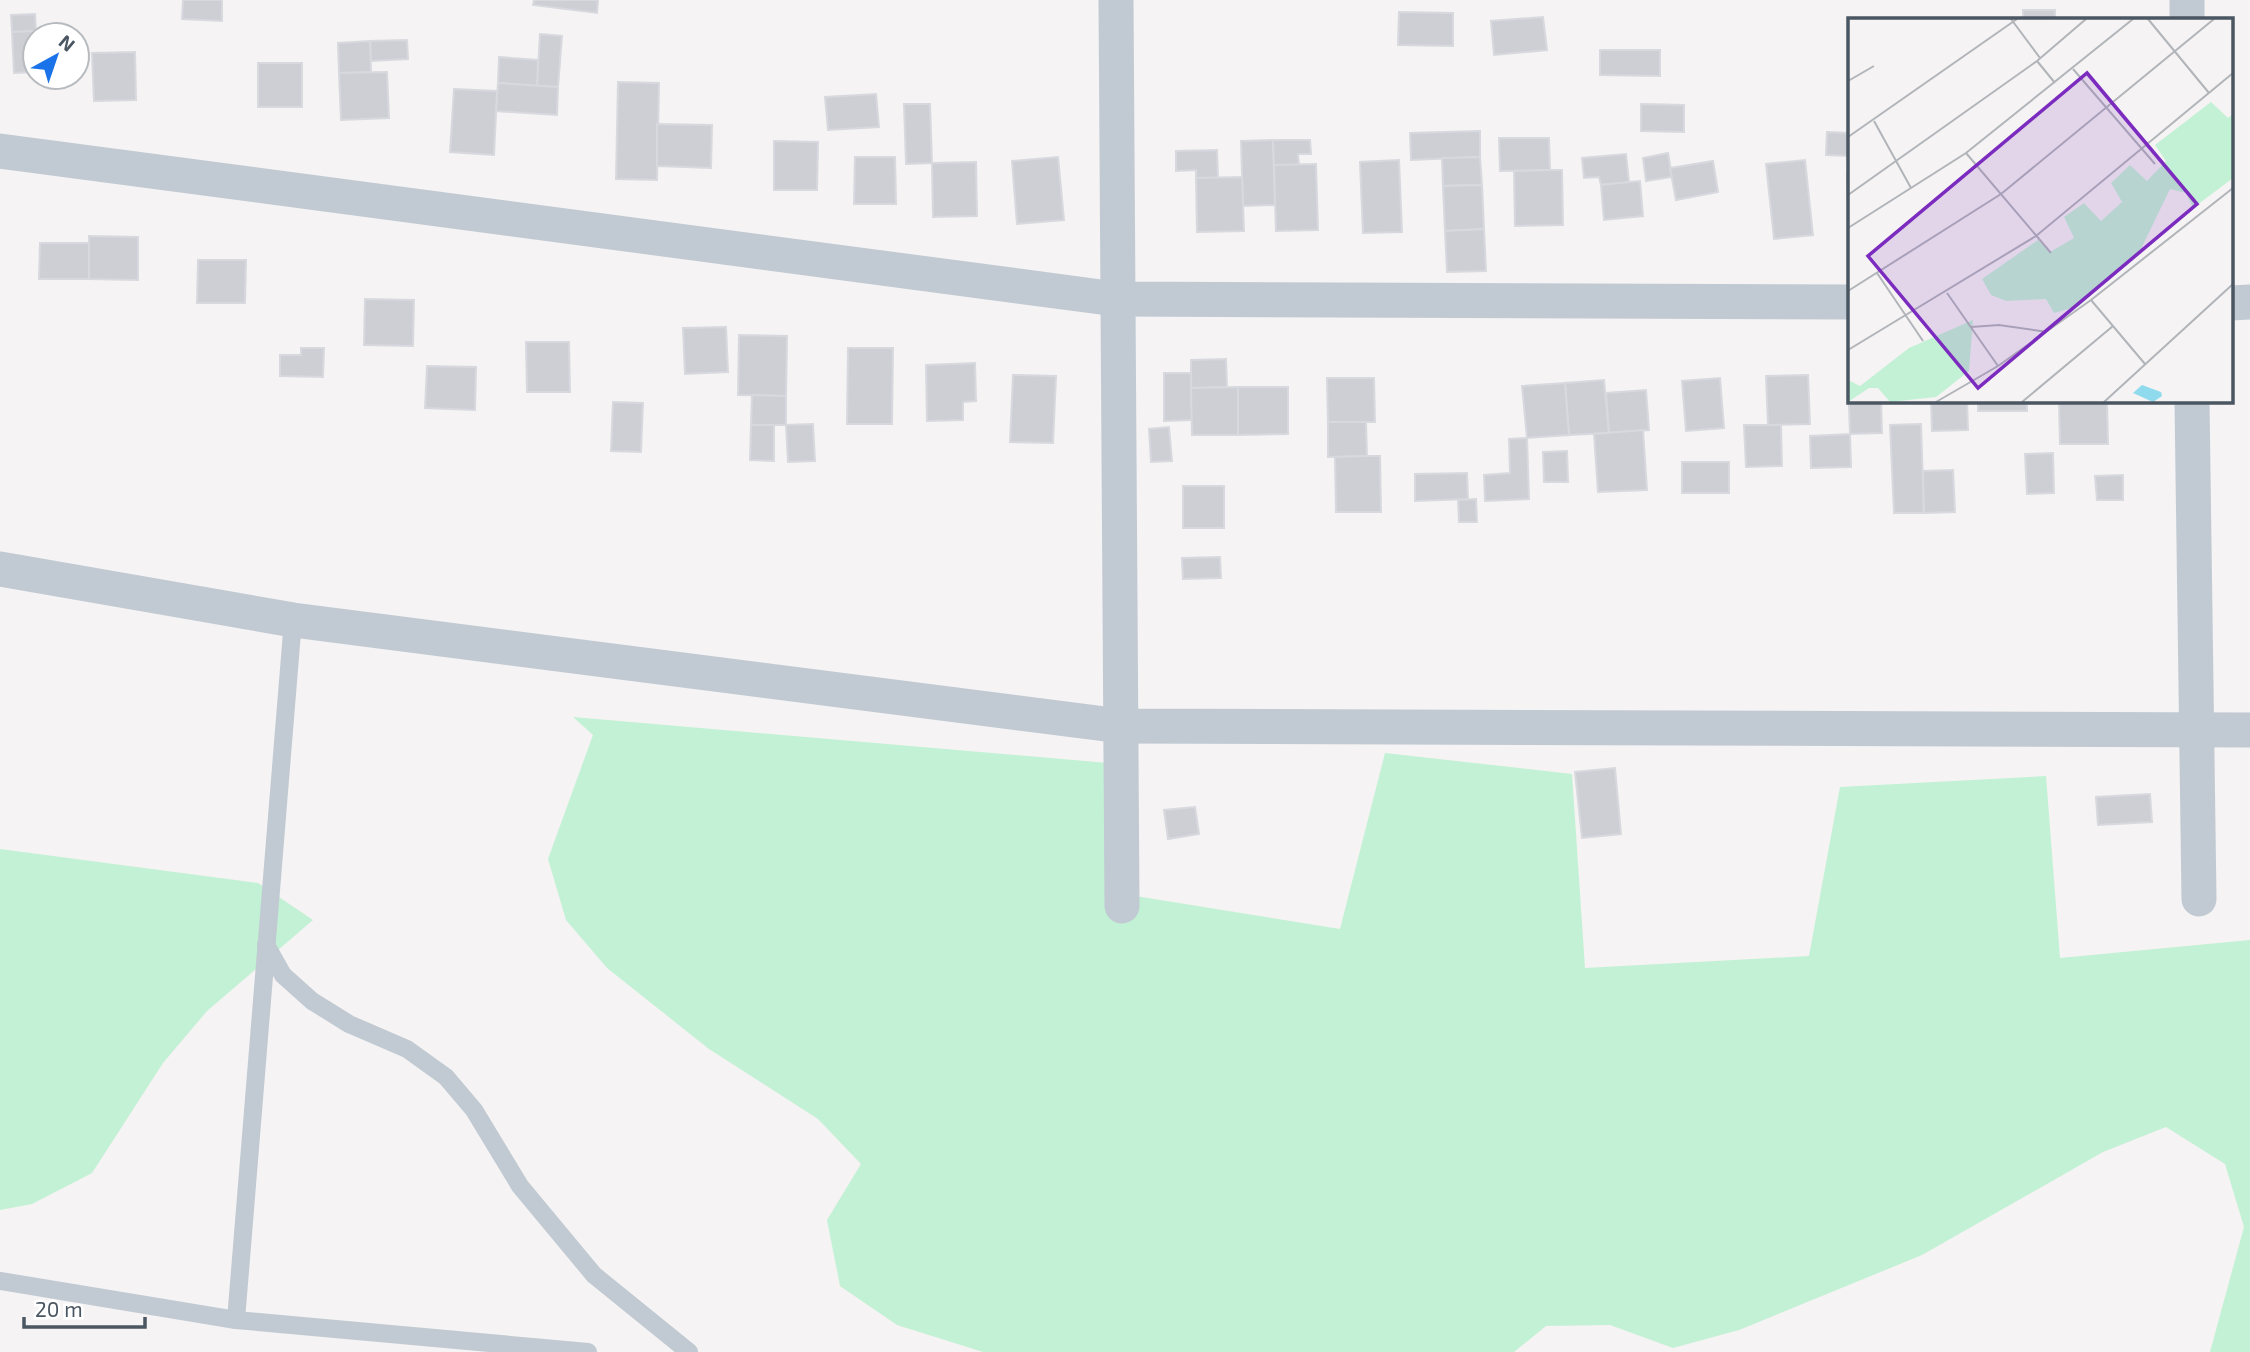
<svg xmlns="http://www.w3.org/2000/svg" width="2250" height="1352" font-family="'Exo 2',sans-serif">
	<rect width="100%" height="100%" fill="#f5f3f3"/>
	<!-- green -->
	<g fill="#c3f1d5">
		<path d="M 573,717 L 1108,763 L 1123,894 L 1340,929 L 1385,753 L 1572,774 L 1585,968 L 1809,956 L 1840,787 L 2046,776 L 2060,958 L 2250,940 L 2250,1352 L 2210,1352 L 2244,1227 L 2225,1164 L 2166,1127 L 2103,1152 L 1922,1255 L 1739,1330 L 1673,1348 L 1610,1325 L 1546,1326 L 1514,1352 L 983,1352 L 897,1325 L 840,1286 L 827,1220 L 861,1164 L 818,1119 L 709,1049 L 607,968 L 566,920 L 548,859 L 593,735 Z"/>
		<path d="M 0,849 L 258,883 L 313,920 L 207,1011 L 163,1063 L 92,1173 L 32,1204 L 0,1210 Z"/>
	</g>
	<!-- building -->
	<g fill="#cdcfd5" stroke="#d7d9de" stroke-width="2">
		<path d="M 183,0 L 222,0 L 222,21 L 182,19 Z"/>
		<path d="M 534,0 L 598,0 L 597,13 L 533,5 Z"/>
		<rect x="2023" y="10" width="32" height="9"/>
		<path d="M 1399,12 L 1453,13 L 1453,46 L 1398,45 Z"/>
		<path d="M 35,14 L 36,31 L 12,32 L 11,15 Z"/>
		<path d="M 1543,17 L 1547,50 L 1494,55 L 1491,21 Z"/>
		<path d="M 61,30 L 62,35 L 35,35 L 35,72 L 14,73 L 12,32 Z"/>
		<path d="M 540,34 L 562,36 L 558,87 L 537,86 Z"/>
		<path d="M 407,40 L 408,59 L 371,61 L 370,41 Z"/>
		<path d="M 370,41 L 371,72 L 339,73 L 338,43 Z"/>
		<path d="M 1600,50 L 1660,50 L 1660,76 L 1600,75 Z"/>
		<path d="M 135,52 L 136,100 L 94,101 L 92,53 Z"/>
		<path d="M 499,57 L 538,60 L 537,86 L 498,83 Z"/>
		<rect x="258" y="63" width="44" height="44"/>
		<path d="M 387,72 L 389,118 L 341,120 L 339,73 Z"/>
		<path d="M 618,82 L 659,83 L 657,180 L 616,179 Z"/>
		<path d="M 498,83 L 558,87 L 557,115 L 496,111 Z"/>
		<path d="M 454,89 L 497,91 L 494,155 L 450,152 Z"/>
		<path d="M 876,94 L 879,127 L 828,130 L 825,97 Z"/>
		<path d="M 904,104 L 930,104 L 932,163 L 906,164 Z"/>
		<path d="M 1641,104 L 1684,105 L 1684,132 L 1641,131 Z"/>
		<path d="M 657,124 L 712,125 L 711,168 L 657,166 Z"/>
		<path d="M 1480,131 L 1480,157 L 1411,160 L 1410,133 Z"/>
		<path d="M 1827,132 L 1849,133 L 1849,156 L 1826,155 Z"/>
		<path d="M 1499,138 L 1549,138 L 1550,170 L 1500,171 Z"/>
		<path d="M 1273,140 L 1275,205 L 1243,206 L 1241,141 Z"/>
		<path d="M 1273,140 L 1310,140 L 1311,154 L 1298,154 L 1299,165 L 1274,165 Z"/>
		<path d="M 774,141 L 818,142 L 817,190 L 774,190 Z"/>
		<path d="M 1217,150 L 1218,178 L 1196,178 L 1196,170 L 1176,171 L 1176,151 Z"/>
		<path d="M 1668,153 L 1672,177 L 1646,181 L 1643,158 Z"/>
		<path d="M 1626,154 L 1629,182 L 1601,185 L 1599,177 L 1584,178 L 1582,158 Z"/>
		<path d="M 855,157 L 895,157 L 896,204 L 854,204 Z"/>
		<path d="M 1058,157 L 1064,220 L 1017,224 L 1012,161 Z"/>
		<path d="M 1480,157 L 1482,185 L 1443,186 L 1442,158 Z"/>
		<path d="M 1399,160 L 1402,232 L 1363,233 L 1360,162 Z"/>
		<path d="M 1805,160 L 1813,235 L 1774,239 L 1766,164 Z"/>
		<path d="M 1713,161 L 1718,192 L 1676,200 L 1670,168 Z"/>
		<path d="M 976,162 L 977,216 L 933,217 L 932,163 Z"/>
		<path d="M 1316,164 L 1318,230 L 1276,231 L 1274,165 Z"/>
		<path d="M 1550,170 L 1562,170 L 1563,225 L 1515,226 L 1514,171 Z"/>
		<path d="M 1847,174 L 1849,174 L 1849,229 Z"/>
		<path d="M 1242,177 L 1244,231 L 1197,232 L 1196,178 Z"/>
		<path d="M 1640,181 L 1643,216 L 1604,220 L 1601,185 Z"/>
		<path d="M 1482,185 L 1484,229 L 1445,231 L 1443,186 Z"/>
		<path d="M 1484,229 L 1486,271 L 1447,272 L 1445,231 Z"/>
		<path d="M 89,236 L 138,237 L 138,280 L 89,279 Z"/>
		<path d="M 40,243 L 89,243 L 89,279 L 39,279 Z"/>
		<path d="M 198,260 L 246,260 L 245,303 L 197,303 Z"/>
		<path d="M 365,299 L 414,300 L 413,346 L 364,345 Z"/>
		<path d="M 726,327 L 728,372 L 685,374 L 683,328 Z"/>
		<path d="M 739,335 L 787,336 L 786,396 L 738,395 Z"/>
		<path d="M 526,342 L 569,342 L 570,392 L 527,392 Z"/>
		<path d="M 301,348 L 324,348 L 323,377 L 280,376 L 280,355 L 301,355 Z"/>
		<path d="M 848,348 L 893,348 L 892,424 L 847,424 Z"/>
		<path d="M 1226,359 L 1227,387 L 1191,388 L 1191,360 Z"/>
		<path d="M 975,363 L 976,401 L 963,402 L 963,420 L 927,421 L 926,365 Z"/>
		<path d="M 427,366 L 476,367 L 475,410 L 425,408 Z"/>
		<path d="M 1164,373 L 1191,373 L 1192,420 L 1164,421 Z"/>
		<path d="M 1013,375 L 1056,376 L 1053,443 L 1010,442 Z"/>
		<path d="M 1808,375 L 1810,424 L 1768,425 L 1766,376 Z"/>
		<path d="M 1327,378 L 1374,378 L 1375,422 L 1328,422 Z"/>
		<path d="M 1720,378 L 1724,428 L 1686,431 L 1682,381 Z"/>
		<path d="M 1848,379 L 1849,401 L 1881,401 L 1882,433 L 1850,434 Z"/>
		<path d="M 1604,380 L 1609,433 L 1569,435 L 1565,383 Z"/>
		<path d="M 1565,383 L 1569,435 L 1527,438 L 1522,386 Z"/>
		<path d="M 1238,387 L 1238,435 L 1192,435 L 1191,388 Z"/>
		<path d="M 1238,387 L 1288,387 L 1288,434 L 1238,435 Z"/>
		<path d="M 1646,390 L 1649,430 L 1609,433 L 1606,393 Z"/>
		<path d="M 752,395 L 786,396 L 786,425 L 751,425 Z"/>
		<path d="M 1931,401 L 1967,401 L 1968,430 L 1932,431 Z"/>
		<rect x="1978" y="401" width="49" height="10"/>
		<path d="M 2059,401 L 2107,401 L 2108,444 L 2060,444 Z"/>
		<path d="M 613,402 L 643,403 L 641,452 L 611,451 Z"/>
		<path d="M 1328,422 L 1366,422 L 1367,456 L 1328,457 Z"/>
		<path d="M 813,424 L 815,461 L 788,462 L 786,425 Z"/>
		<path d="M 1921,424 L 1924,513 L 1894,513 L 1890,425 Z"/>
		<path d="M 751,425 L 774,425 L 774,461 L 750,460 Z"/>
		<path d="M 1744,425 L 1781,425 L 1782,466 L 1746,467 Z"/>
		<path d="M 1169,427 L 1172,461 L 1151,462 L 1149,429 Z"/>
		<path d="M 1643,430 L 1647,490 L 1598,492 L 1594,434 Z"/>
		<path d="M 1850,434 L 1851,467 L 1811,468 L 1810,436 Z"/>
		<path d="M 1527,438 L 1529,499 L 1485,501 L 1484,475 L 1510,473 L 1509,439 Z"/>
		<path d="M 1567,451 L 1568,482 L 1544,482 L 1543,452 Z"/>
		<path d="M 2053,453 L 2054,493 L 2027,494 L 2025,454 Z"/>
		<path d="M 1367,456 L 1380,456 L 1381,512 L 1336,512 L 1335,457 Z"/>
		<rect x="1682" y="462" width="47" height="31"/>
		<path d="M 1953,470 L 1955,512 L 1924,513 L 1923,471 Z"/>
		<path d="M 1467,473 L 1468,499 L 1415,501 L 1415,474 Z"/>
		<path d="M 2123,475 L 2123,500 L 2097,500 L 2095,476 Z"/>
		<rect x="1183" y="486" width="41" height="42"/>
		<path d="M 1476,499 L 1477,522 L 1459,522 L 1458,500 Z"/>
		<path d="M 1220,557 L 1221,578 L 1183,579 L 1182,558 Z"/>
		<path d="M 1615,768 L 1621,834 L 1582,838 L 1575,772 Z"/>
		<path d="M 2150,794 L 2152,822 L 2098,825 L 2096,797 Z"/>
		<path d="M 1195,807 L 1199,834 L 1168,839 L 1164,810 Z"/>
	</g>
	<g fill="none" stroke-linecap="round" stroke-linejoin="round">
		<!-- lane -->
		<g stroke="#c1cad2" stroke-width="18">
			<path d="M 266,945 L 283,975 L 312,1001 L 349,1024 L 407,1049 L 446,1077 L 474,1110 L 520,1186 L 594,1275 L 689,1352"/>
			<path d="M 0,1281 L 236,1320 L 588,1352"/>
			<path d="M 236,1320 L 293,620"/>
		</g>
		<!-- street -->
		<g stroke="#c1cad2" stroke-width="35">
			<path d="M 1116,0 L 1122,906"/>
			<path d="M 2187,0 L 2187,19"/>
			<path d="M 0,151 L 1116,299 L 1849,302"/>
			<path d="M 2231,303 L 2250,302"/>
			<path d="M 2192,401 L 2199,899"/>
			<path d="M 0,569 L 293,620 L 1121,726 L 2250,730"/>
		</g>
	</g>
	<!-- overview -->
	<g transform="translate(1848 18)">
		<rect width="385" height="385" fill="#f5f3f3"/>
		<path d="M 363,84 L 380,100 L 385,96 L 385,160 L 345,190 L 338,175 L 322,171 L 292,233 L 231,288 L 206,295 L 198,281 L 158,283 L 143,277 L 134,261 L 190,222 L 202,234 L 226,220 L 216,199 L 236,185 L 253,203 L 274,184 L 263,165 L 282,147 L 299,163 L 318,143 L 307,127 ZM 125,302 L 121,353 L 88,379 L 42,384 L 30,370 L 21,370 L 0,384 L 0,362 L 12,368 L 61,330 Z" fill="#c3f1d5"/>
		<path d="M 294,367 L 313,374 L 314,378 L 305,384 L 285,375 Z" fill="#90daee"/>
		<path fill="none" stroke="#b1b4b9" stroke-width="2" d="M 163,1 L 192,40M 300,1 L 361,75M 189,43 L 207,65M 225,51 L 307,146M 0,63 L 26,48M 26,103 L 63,170M 0,119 L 169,1M 118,135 L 203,235M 0,177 L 189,43 L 238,1M 0,210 L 118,135 L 285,1M 29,255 L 75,323M 0,273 L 153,176 L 366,1M 99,275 L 150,348M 243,282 L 297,346M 123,309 L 151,307 L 199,314M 0,332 L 188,218 L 385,55M 88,384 L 150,348 L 243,282 L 385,170M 174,384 L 265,308M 256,384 L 385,266"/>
		<path fill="#7b2cbf" fill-opacity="0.15" stroke="#7b2cbf" stroke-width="3.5" d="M 239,55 L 349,186 L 130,370 L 20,238 Z"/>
		<rect width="385" height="385" fill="none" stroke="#4a5661" stroke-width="3.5"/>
	</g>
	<!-- north arrow -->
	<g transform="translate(56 56) rotate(40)"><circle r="33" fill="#ffffff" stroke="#b7bbc0" stroke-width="2"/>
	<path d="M0-5L12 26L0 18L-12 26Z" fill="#1a73e8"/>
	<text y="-10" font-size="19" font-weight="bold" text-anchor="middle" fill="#4a5661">N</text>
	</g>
	<!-- scale -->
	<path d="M24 1317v10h121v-10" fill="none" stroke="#4a5661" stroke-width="3.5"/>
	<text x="35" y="1317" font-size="21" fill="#4a5661" stroke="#ffffff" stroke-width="5" paint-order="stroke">20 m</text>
</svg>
